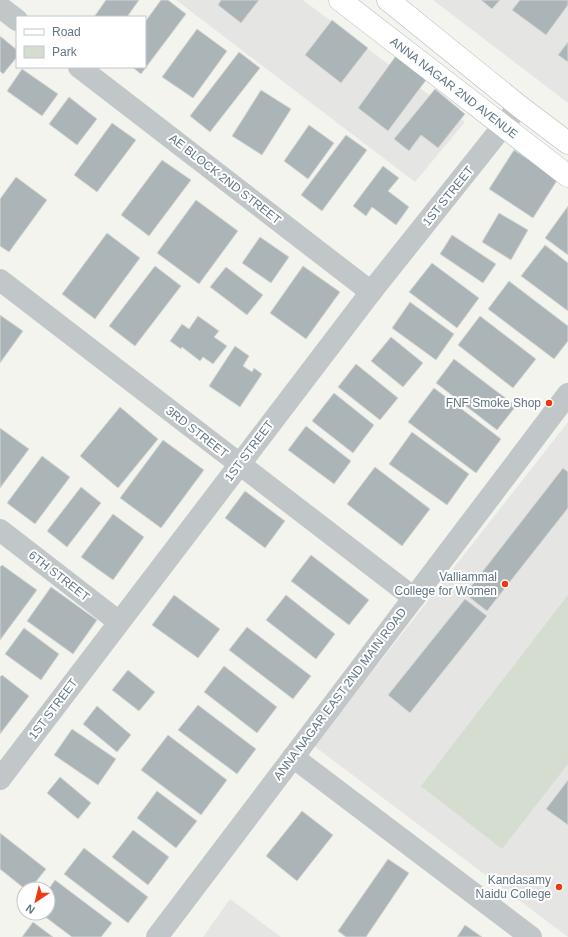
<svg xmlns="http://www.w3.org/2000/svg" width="568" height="937" font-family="Helvetica,sans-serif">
	<rect width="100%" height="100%" fill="#f4f4ef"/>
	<!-- built -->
	<g fill="#e5e5e3">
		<path d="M 176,0 L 303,0 L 465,122 L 415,182 Z"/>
		<path d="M 433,0 L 568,0 L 568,103 Z"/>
		<path d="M 568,422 L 568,937 L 314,746 Z"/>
		<path d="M 230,899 L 281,937 L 203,937 Z"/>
	</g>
	<!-- green -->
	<path fill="#d5dcd0" d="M 568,595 L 568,764 L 502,849 L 421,786 Z"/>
	<!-- building -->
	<g fill="#abb5b8" stroke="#d5d5d2">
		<path d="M 106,0 L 139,0 L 127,17 L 94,17 Z"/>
		<path d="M 161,0 L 168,0 L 186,14 L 141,74 L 132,67 L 145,67 L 145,22 Z"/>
		<path d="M 221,0 L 259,0 L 241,23 L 218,5 Z"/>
		<path d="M 481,0 L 500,0 L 492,9 Z"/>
		<path d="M 520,0 L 568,0 L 568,5 L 546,35 L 512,10 Z"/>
		<path d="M 332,20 L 368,48 L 341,83 L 305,55 Z"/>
		<path d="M 197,29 L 227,51 L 193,98 L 162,77 Z"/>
		<path d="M 0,36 L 17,50 L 17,57 L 3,74 L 0,71 Z"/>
		<path d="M 568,42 L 568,62 L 558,55 Z"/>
		<path d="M 401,49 L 432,72 L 388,131 L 358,108 Z"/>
		<path d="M 239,52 L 260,68 L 210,132 L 190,116 Z"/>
		<path d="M 22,69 L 58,94 L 42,116 L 7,91 Z"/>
		<path d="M 435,89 L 465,114 L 438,148 L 421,135 L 409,151 L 394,139 Z"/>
		<path d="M 261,90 L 291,109 L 262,155 L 232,136 Z"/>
		<path d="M 69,97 L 97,119 L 77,145 L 49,124 Z"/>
		<path d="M 112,123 L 136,140 L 97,192 L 74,175 Z"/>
		<path d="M 309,125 L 334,143 L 308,179 L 284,161 Z"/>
		<path d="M 346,135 L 367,150 L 322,211 L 301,195 Z"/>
		<path d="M 514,150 L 558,179 L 533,218 L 489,189 Z"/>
		<path d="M 162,160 L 191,180 L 149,236 L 121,215 Z"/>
		<path d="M 383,166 L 399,178 L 388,191 L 409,207 L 396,225 L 372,207 L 366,216 L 353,206 Z"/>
		<path d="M 16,177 L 47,200 L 9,252 L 0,246 L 0,199 Z"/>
		<path d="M 196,200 L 238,231 L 199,284 L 157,253 Z"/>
		<path d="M 568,206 L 568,255 L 545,238 Z"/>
		<path d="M 499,213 L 528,230 L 511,260 L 482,242 Z"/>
		<path d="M 107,233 L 140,258 L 95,319 L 62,294 Z"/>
		<path d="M 452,235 L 496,264 L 483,283 L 440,254 Z"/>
		<path d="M 260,237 L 289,257 L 271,283 L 242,263 Z"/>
		<path d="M 545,245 L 568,263 L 568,311 L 521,276 Z"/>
		<path d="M 432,263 L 479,298 L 457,328 L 409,292 Z"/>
		<path d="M 155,266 L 181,286 L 135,346 L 109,326 Z"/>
		<path d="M 303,266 L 340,292 L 306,339 L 270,313 Z"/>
		<path d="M 226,267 L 263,295 L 247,315 L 210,287 Z"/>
		<path d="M 509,281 L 568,326 L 568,341 L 554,359 L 488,309 Z"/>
		<path d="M 410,302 L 454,334 L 436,360 L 392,328 Z"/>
		<path d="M 0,315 L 23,331 L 0,363 Z"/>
		<path d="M 198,316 L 219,331 L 214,337 L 227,346 L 213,364 L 203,357 L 200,361 L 182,347 L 181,349 L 170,341 L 182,324 L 189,329 Z"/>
		<path d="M 480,316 L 536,359 L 513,388 L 458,345 Z"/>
		<path d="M 391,337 L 423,363 L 403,387 L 371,361 Z"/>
		<path d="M 235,346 L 249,356 L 243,366 L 252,372 L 254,368 L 262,374 L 240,407 L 209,386 Z"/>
		<path d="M 454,359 L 516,406 L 497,430 L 436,383 Z"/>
		<path d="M 356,364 L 398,398 L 380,420 L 338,387 Z"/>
		<path d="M 434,388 L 501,439 L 476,473 L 408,422 Z"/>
		<path d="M 334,393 L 374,425 L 353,453 L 312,421 Z"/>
		<path d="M 120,407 L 158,439 L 118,488 L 80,456 Z"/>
		<path d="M 306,426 L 351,461 L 334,484 L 288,450 Z"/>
		<path d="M 0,428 L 29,449 L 0,488 Z"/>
		<path d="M 412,432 L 469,474 L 447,505 L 389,464 Z"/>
		<path d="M 163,440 L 204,470 L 161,528 L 120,498 Z"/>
		<path d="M 42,456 L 70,477 L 35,524 L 7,503 Z"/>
		<path d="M 375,467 L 430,509 L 402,546 L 347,504 Z"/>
		<path d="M 563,468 L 568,472 L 568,508 L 487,611 L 465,594 Z"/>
		<path d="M 81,487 L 101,503 L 67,547 L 47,531 Z"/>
		<path d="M 245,491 L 285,521 L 265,548 L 225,518 Z"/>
		<path d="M 113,514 L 144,537 L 113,580 L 81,557 Z"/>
		<path d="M 311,555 L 369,600 L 349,625 L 291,581 Z"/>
		<path d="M 2,565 L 37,590 L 0,640 L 0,567 Z"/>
		<path d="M 51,587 L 97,620 L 73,654 L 27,621 Z"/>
		<path d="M 174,595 L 220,629 L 198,658 L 152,625 Z"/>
		<path d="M 286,595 L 335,634 L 316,659 L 266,620 Z"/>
		<path d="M 465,599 L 487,616 L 410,713 L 388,695 Z"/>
		<path d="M 247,627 L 311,676 L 293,699 L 229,650 Z"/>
		<path d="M 24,628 L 59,654 L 41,680 L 5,654 Z"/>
		<path d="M 224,666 L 277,707 L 257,733 L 204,692 Z"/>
		<path d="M 128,670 L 155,692 L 139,711 L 112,690 Z"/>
		<path d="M 2,675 L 29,696 L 0,734 L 0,677 Z"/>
		<path d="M 198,705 L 256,749 L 237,774 L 178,730 Z"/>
		<path d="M 97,706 L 131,735 L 117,752 L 83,724 Z"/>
		<path d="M 72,729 L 116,759 L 98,785 L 54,755 Z"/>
		<path d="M 168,735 L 227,780 L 201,815 L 141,770 Z"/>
		<path d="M 60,777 L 91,803 L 78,819 L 47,793 Z"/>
		<path d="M 568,780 L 568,825 L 546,809 Z"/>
		<path d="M 157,791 L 197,821 L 176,848 L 137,818 Z"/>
		<path d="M 302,811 L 333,835 L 297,881 L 266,856 Z"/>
		<path d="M 133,830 L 169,857 L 148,885 L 112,857 Z"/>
		<path d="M 0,833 L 46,869 L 30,889 L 25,889 L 0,869 Z"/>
		<path d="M 84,848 L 148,897 L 128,923 L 64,874 Z"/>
		<path d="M 388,859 L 409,873 L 366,937 L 346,937 L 338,931 Z"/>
		<path d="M 55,880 L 112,923 L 101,937 L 72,937 L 40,913 L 48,913 L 48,890 Z"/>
		<path d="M 33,922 L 53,937 L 22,937 Z"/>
		<path d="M 465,925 L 482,937 L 457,937 Z"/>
	</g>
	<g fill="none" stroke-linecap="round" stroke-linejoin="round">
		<!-- major casing -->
		<g stroke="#b4b9bc" stroke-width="23">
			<g id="major">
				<path id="s1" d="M 340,0 L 568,176"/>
				<path d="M 388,0 L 519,106 L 568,143"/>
			</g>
		</g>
		<!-- minor -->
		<g stroke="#c1c6c8" stroke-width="22">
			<path d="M 0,7 L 17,20"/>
			<path d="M 79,67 L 371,292"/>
			<path d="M 0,280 L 414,598"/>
			<path d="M 0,530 L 119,622"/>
			<path d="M 293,757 L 531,937"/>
			<path d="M 0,779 L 371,292 L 519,106"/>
			<path d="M 157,937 L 568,394"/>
		</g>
		<!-- major -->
		<use href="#major" stroke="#fff" stroke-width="22"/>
	</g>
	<!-- markers -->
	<g fill="#f03913" stroke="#fff" stroke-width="1.5">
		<circle cx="549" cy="403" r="4"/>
		<circle cx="505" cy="584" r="4"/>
		<circle cx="559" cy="887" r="4"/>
	</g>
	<g text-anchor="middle" stroke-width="4" stroke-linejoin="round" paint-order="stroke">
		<!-- street labels -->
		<g font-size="12" fill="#617683" stroke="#fff">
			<text dy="4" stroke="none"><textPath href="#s1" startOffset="144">ANNA NAGAR 2ND AVENUE</textPath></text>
			<text transform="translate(225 179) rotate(38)" y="4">AE BLOCK 2ND STREET</text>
			<text transform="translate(448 196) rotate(-51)" y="4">1ST STREET</text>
			<text transform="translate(197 432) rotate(38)" y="4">3RD STREET</text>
			<text transform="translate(249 451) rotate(-53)" y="4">1ST STREET</text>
			<text transform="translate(59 576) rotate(38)" y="4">6TH STREET</text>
			<text transform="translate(340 694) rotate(-53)" y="4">ANNA NAGAR EAST 2ND MAIN ROAD</text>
			<text transform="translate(53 709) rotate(-53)" y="4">1ST STREET</text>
		</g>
		<!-- poi labels -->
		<g font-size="12" fill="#617683" stroke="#fff" text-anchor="end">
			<text x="541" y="407">FNF Smoke Shop</text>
			<text x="497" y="581">Valliammal<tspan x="497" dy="14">College for Women</tspan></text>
			<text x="551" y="884">Kandasamy<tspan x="551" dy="14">Naidu College</tspan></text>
		</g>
	</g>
	<!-- legend -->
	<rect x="16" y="16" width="130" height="52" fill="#ffffff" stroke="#c0c8cd"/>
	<rect x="24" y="29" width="20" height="6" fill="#ffffff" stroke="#c0c8cd"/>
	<text x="52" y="36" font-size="12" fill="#617683">Road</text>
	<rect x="24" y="46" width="20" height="12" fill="#d5dcd0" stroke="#c0c8cd"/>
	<text x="52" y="56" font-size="12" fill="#617683">Park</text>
	<!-- north arrow -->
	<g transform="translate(36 901) rotate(215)"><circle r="19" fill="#ffffff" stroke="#c0c8cd"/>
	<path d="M0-3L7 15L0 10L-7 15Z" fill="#f03913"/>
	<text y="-6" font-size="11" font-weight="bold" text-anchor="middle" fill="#617683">N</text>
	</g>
</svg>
